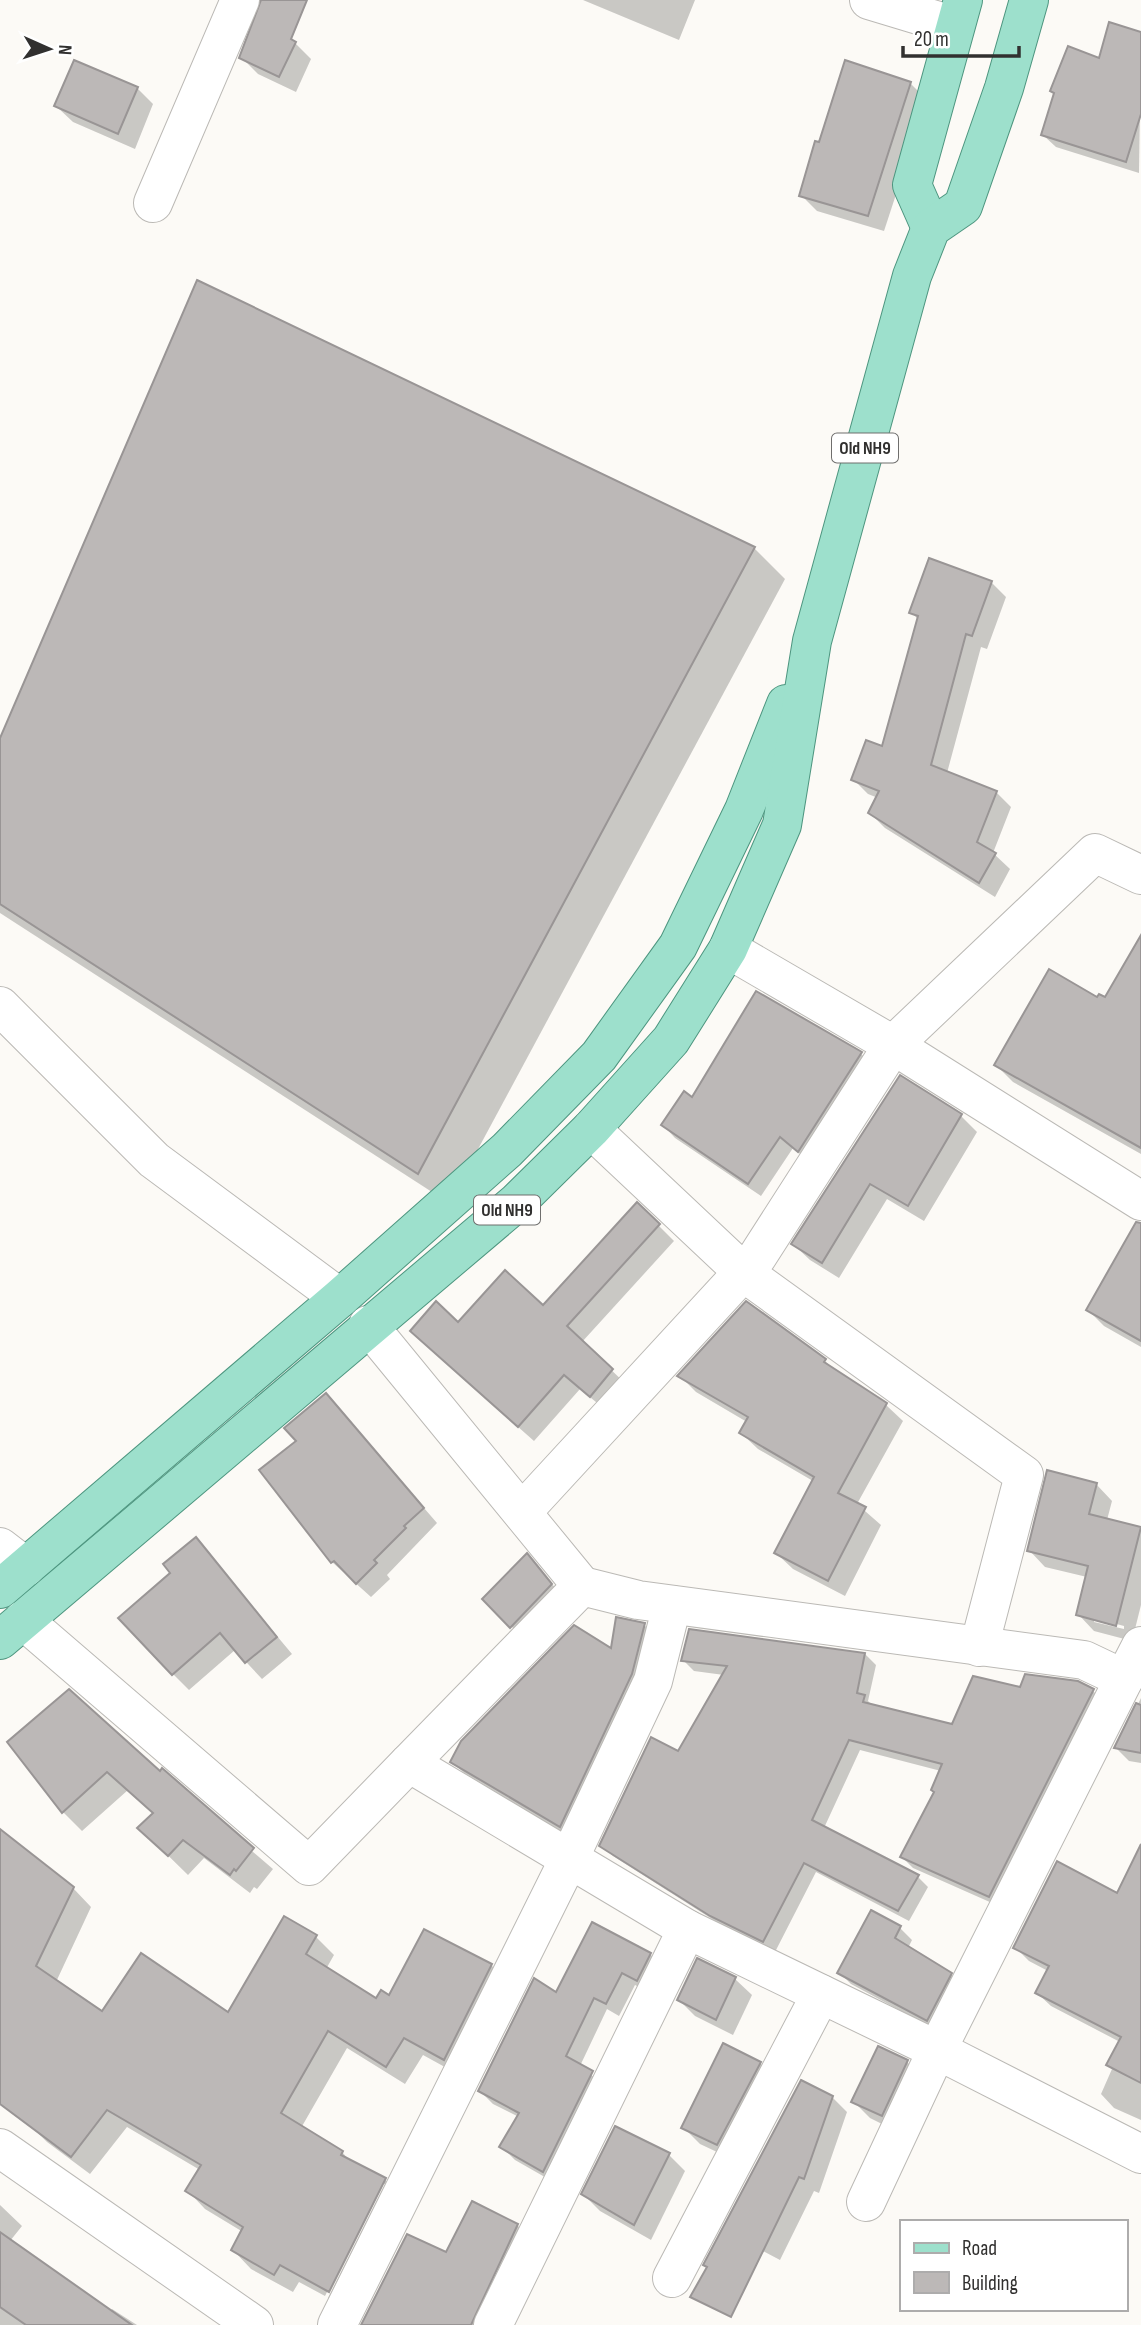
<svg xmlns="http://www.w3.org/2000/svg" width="1141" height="2325" font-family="'Sofia Sans Condensed',sans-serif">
	<rect width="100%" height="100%" fill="#fcfaf6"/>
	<!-- shadow -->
	<g fill="#0003" fill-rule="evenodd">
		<path d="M 583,0 L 695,0 L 679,40 Z"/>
		<path d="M 1141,34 L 1139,173 L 1056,147 L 1043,135 L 1100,60 Z"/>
		<path d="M 295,43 L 311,59 L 296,92 L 258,74 L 241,57 Z"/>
		<path d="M 910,83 L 927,100 L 884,231 L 817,211 L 801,195 L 820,144 Z"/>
		<path d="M 137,88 L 153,104 L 135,149 L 73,122 L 56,106 Z"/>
		<path d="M 198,283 L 754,548 L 785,579 L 449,1203 L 0,913 L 0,743 Z"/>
		<path d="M 991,582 L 1006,597 L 987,649 L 981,647 L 947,773 L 996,792 L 1011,807 L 993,853 L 1010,869 L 995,897 L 885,828 L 870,813 L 878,798 L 868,794 L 853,779 L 883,748 L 919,620 L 911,612 Z"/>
		<path d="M 1141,938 L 1141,1154 L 1013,1082 L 996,1065 L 1098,999 L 1106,1000 Z"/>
		<path d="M 757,993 L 861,1054 L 874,1066 L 811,1163 L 793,1148 L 761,1196 L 675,1138 L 663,1125 L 693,1099 Z"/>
		<path d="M 900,1077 L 961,1116 L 977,1132 L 924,1221 L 887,1199 L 839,1278 L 810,1260 L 793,1244 Z"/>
		<path d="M 637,1204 L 674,1241 L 582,1342 L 628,1386 L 607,1411 L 580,1389 L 534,1441 L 427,1346 L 459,1324 L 543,1307 Z"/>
		<path d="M 1141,1234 L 1141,1347 L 1104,1326 L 1088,1310 Z"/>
		<path d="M 824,1360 L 836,1372 L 886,1405 L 903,1421 L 857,1504 L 881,1525 L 845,1596 L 793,1569 L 776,1553 L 813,1481 L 758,1449 L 741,1433 L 747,1422 L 696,1392 L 680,1376 Z"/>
		<path d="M 326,1395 L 437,1523 L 387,1575 L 390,1579 L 371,1597 L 332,1562 L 262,1470 L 299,1441 Z"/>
		<path d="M 1096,1484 L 1112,1501 L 1107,1520 L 1141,1530 L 1141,1605 L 1132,1641 L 1094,1631 L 1078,1614 L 1087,1577 L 1045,1567 L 1029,1550 ZM 1094,1618 L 1124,1626 L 1124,1629 L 1094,1622 Z"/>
		<path d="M 196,1539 L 292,1654 L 262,1679 L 235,1650 L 189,1690 L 173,1674 L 173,1573 Z"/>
		<path d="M 527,1556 L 567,1601 L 528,1643 L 484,1599 Z"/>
		<path d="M 644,1625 L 656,1636 L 572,1838 L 464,1773 L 452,1762 L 613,1651 Z"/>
		<path d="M 865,1654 L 876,1665 L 868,1701 L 873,1706 L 953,1726 L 1021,1689 L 1077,1683 L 1093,1691 L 1104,1702 L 1001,1907 L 913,1868 L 902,1857 L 935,1792 L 941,1771 L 860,1750 L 824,1828 L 917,1876 L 928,1887 L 909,1921 L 816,1872 L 775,1952 L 723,1926 L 613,1856 L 602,1845 L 678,1754 L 724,1675 L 694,1671 L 683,1660 Z"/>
		<path d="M 1141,1698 L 1141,1763 L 1129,1761 L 1116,1748 Z"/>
		<path d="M 10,1742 L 160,1773 L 273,1869 L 257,1889 L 254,1887 L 250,1893 L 204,1858 L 188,1875 L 140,1828 L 154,1814 L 128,1790 L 82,1831 L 63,1812 Z"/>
		<path d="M 0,1838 L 73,1888 L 91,1907 L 56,1982 L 102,2013 L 229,2015 L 316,1937 L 334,1955 L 326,1969 L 377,2001 L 491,1965 L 510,1984 L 463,2077 L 423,2055 L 405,2084 L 347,2048 L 301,2128 L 342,2152 L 352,2163 L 385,2180 L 403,2198 L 348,2309 L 328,2298 L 385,2184 L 381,2184 L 325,2296 L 299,2282 L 293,2292 L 251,2269 L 233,2250 L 243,2232 L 205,2209 L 187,2190 L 200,2170 L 127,2127 L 90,2174 L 47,2142 L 29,2124 L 0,2081 Z"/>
		<path d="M 1141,1848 L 1141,2120 L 1114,2108 L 1101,2094 L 1112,2069 L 1108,2065 L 1120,2042 L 1051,2006 L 1037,1993 L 1048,1971 L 1029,1961 L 1015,1947 L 1118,1896 Z"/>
		<path d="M 900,1928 L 912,1940 L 908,1948 L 950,1974 L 963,1986 L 940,2032 L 851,1984 L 839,1972 Z"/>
		<path d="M 650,1954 L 663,1967 L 651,1993 L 635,1985 L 619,2016 L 607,2009 L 580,2066 L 605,2086 L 557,2184 L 515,2160 L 502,2147 L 519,2117 L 493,2104 L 480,2091 L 557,1994 Z"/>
		<path d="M 735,1979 L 752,1995 L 733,2035 L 695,2016 L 679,2000 Z"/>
		<path d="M 907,2062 L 923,2078 L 898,2132 L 870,2118 L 853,2101 Z"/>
		<path d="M 760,2063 L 776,2080 L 734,2160 L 700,2144 L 684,2128 Z"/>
		<path d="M 832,2097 L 847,2112 L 819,2193 L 814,2191 L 780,2260 L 742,2240 Z"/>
		<path d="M 669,2155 L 685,2171 L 651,2240 L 600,2211 L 583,2194 Z"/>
		<path d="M 0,2205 L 22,2226 L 10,2241 L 110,2312 L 112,2309 L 137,2325 L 0,2325 Z"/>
		<path d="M 517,2225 L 533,2241 L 492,2325 L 362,2325 L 447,2254 Z"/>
	</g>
	<!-- building -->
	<g fill="#bcb8b7" stroke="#999595" stroke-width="2">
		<path d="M 261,0 L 307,0 L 291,39 L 296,42 L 279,77 L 239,58 Z"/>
		<path d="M 1109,22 L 1141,32 L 1141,114 L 1126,162 L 1041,135 L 1054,93 L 1050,91 L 1068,46 L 1099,58 Z"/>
		<path d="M 74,60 L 138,87 L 118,134 L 54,106 Z"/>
		<path d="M 845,60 L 911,82 L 868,216 L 799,196 L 815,141 L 819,142 Z"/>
		<path d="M 197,280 L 755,547 L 418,1174 L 0,904 L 0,738 Z"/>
		<path d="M 929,558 L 992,581 L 972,636 L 966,634 L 931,765 L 997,791 L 977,842 L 996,853 L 979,883 L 868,813 L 879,791 L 851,780 L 866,740 L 882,746 L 918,616 L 909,613 Z"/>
		<path d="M 1141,935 L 1141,1148 L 994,1065 L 1049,969 L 1097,997 L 1099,994 L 1105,997 Z"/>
		<path d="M 756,991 L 862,1052 L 798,1152 L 780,1137 L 748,1184 L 661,1125 L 684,1091 L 692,1097 Z"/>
		<path d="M 900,1075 L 962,1114 L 908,1206 L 870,1184 L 822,1263 L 791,1244 Z"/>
		<path d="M 637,1202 L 660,1224 L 567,1326 L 613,1369 L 590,1397 L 564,1375 L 518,1427 L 410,1331 L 436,1301 L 458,1322 L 505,1270 L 543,1305 Z"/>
		<path d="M 1136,1222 L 1141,1223 L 1141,1341 L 1086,1310 Z"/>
		<path d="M 746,1301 L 826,1359 L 824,1362 L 887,1403 L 838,1493 L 866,1507 L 828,1581 L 774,1553 L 814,1477 L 739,1433 L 748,1417 L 677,1376 Z"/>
		<path d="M 326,1393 L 424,1508 L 404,1526 L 406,1528 L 374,1560 L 377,1563 L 356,1584 L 334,1561 L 331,1563 L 259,1470 L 296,1441 L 284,1428 Z"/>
		<path d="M 1047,1470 L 1097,1483 L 1089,1514 L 1141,1527 L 1116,1626 L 1076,1615 L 1088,1566 L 1027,1551 Z"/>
		<path d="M 196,1537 L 277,1637 L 245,1663 L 220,1633 L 172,1675 L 118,1618 L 170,1573 L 163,1564 Z"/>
		<path d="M 527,1553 L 552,1584 L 510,1628 L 482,1599 Z"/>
		<path d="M 616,1617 L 645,1623 L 632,1674 L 560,1827 L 450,1762 L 461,1741 L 574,1625 L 611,1648 Z"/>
		<path d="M 689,1629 L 865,1653 L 857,1693 L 865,1695 L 863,1702 L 952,1724 L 973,1676 L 1020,1687 L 1025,1674 L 1078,1681 L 1094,1689 L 989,1897 L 900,1857 L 934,1792 L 931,1790 L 942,1764 L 849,1740 L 812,1820 L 919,1875 L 898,1911 L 804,1863 L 763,1942 L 710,1916 L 599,1846 L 651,1737 L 678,1751 L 727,1666 L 681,1661 Z"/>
		<path d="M 69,1689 L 160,1771 L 162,1768 L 254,1848 L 236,1871 L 234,1869 L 230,1875 L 183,1840 L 168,1856 L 137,1828 L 153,1813 L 107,1772 L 62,1813 L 7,1742 Z"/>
		<path d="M 1136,1703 L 1141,1705 L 1141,1753 L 1114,1748 Z"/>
		<path d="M 0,1829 L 74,1887 L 36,1966 L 102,2011 L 141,1953 L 228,2012 L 284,1916 L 317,1935 L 306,1954 L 376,1998 L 381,1990 L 389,1995 L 424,1929 L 492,1964 L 444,2060 L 404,2038 L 386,2067 L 328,2031 L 281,2113 L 343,2151 L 341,2155 L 386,2178 L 329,2292 L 280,2265 L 274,2275 L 231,2250 L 243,2227 L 185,2191 L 201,2165 L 107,2110 L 71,2157 L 0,2104 Z"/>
		<path d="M 1141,1844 L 1141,2083 L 1106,2065 L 1121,2037 L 1035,1993 L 1049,1966 L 1013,1948 L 1057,1861 L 1117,1893 Z"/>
		<path d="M 871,1910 L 901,1926 L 895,1938 L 952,1973 L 927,2021 L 837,1973 Z"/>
		<path d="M 592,1922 L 651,1953 L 637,1981 L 622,1973 L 606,2004 L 594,1998 L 566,2056 L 593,2071 L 543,2172 L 499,2147 L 519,2113 L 478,2091 L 534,1978 L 556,1992 Z"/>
		<path d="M 697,1958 L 736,1977 L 716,2020 L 677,2000 Z"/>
		<path d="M 723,2043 L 761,2062 L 717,2145 L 681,2128 Z"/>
		<path d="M 878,2046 L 908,2060 L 882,2116 L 851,2102 Z"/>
		<path d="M 801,2080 L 833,2096 L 804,2179 L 799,2177 L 731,2317 L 690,2297 L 707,2267 L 703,2265 Z"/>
		<path d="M 615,2126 L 670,2153 L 634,2225 L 581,2194 Z"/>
		<path d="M 472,2201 L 518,2224 L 471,2325 L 361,2325 L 407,2234 L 446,2252 Z"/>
		<path d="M 0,2232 L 132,2325 L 26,2325 L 0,2307 Z"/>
	</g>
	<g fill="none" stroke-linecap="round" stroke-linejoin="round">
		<!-- minor casing -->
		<g stroke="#bbb9b5" stroke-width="40">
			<g id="minor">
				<path d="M 869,0 L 955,26"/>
				<path d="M 153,203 L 240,0"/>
				<path d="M 728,949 L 893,1045 L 1141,1201"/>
				<path d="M 0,1006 L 154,1160 L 340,1298"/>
				<path d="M 591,1129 L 743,1272 L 1024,1475 L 979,1647"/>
				<path d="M 368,1325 L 582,1586"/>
				<path d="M 522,1512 L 757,1257 L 893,1045 L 1095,853 L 1141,875"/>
				<path d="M 0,1547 L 26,1567"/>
				<path d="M 23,1620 L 309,1866 L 409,1763 L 687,1929 L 493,2325"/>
				<path d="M 1124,1679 L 1141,1646"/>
				<path d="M 409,1763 L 582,1586 L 638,1600 L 1084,1660 L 1124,1679 L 937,2050 L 1141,2154"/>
				<path d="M 687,1929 L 937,2050 L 866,2202"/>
				<path d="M 0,2148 L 254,2325"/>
				<path d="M 672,2278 L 821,1994"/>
				<path d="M 337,2325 L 569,1859 L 653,1681 L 672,1605"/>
			</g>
		</g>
		<!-- primary casing -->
		<g stroke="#4d957f" stroke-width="40">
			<g id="primary">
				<path d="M 931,228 L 912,185 L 963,0"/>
				<path d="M 0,1589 L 340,1298 L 507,1150 L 599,1056 L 678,946 L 744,810 L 786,704"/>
				<path d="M 0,1640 L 517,1202 L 591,1129 L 671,1040 L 728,949 L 782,825 L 812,641 L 912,276 L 931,228 L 963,206 L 1004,88 L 1029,0"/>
			</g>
		</g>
		<!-- minor -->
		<use href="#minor" stroke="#fff" stroke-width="38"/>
		<!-- primary -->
		<use href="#primary" stroke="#9de0cc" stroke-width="38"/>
	</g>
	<g text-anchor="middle" stroke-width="6" stroke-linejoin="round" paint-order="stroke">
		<!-- shield labels -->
		<g fill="#fff" stroke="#6f6e6d" stroke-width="2">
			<rect x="832" y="433.5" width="66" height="29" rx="5"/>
			<rect x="474" y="1195.5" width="66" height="29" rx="5"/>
		</g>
		<g font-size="18" font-weight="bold" fill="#31302f">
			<text x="865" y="454">Old NH9</text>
			<text x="507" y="1216">Old NH9</text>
		</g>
	</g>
	<!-- legend -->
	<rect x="900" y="2220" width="228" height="91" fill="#ffffff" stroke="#adacac" stroke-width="2"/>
	<rect x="914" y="2243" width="35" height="10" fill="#9de0cc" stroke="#adacac" stroke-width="2"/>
	<text x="962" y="2255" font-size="21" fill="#31302f">Road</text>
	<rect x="914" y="2272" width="35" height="21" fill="#bcb8b7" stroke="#adacac" stroke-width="2"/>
	<text x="962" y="2290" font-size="21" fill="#31302f">Building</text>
	<!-- north arrow -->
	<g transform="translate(49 49) rotate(93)" stroke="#ffffff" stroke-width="5" paint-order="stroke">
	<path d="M0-5L12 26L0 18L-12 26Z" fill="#31302f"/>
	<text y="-10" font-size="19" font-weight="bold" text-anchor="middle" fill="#31302f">N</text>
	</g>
	<!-- scale -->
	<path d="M903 46v10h116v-10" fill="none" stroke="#31302f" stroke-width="3.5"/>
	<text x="914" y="46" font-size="21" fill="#31302f" stroke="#ffffff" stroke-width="5" paint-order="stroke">20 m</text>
</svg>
